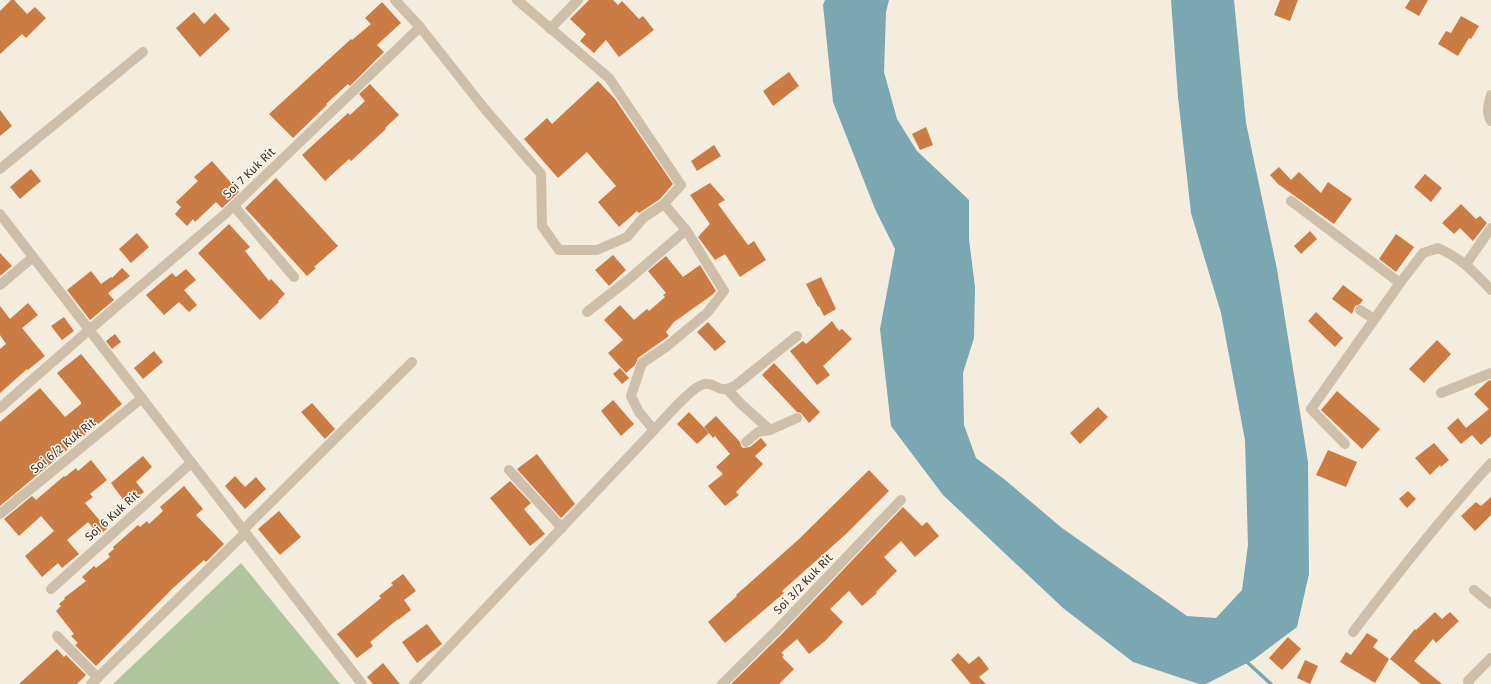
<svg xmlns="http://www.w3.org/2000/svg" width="1491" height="684" font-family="'Fira Sans',sans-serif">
	<rect width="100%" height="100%" fill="#f4edde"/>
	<!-- green -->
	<path fill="#b0c49d" d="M 241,563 L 340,684 L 113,684 Z"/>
	<!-- water -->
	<path fill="#7ba7b2" d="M 825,0 L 889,0 L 886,12 L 884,72 L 897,119 L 917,151 L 969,200 L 969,239 L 975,287 L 974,338 L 963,373 L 964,425 L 976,458 L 1004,479 L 1062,528 L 1187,616 L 1216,618 L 1242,590 L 1248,545 L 1245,440 L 1221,313 L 1191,213 L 1178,97 L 1171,0 L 1234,0 L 1246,123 L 1277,269 L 1308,462 L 1309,574 L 1297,627 L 1253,660 L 1206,684 L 1199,684 L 1133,662 L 1063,608 L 943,495 L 891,426 L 880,329 L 895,249 L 875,209 L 833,102 L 823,5 Z"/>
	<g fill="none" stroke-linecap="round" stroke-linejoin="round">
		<!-- stream -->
		<path stroke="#7ba7b2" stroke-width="3.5" d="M 1248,663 L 1271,684"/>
	</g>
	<!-- building -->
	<g fill="#cb7c44">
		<path d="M 11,0 L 14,0 L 27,14 L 35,7 L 46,18 L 26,38 L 22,34 L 0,54 L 0,11 Z"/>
		<path d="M 589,0 L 613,0 L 618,5 L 622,1 L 639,19 L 643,16 L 654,30 L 619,57 L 606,40 L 594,53 L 580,41 L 586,34 L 570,19 Z"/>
		<path d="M 1280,0 L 1298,0 L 1290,21 L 1274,15 Z"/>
		<path d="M 1410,0 L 1428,0 L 1419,16 L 1405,8 Z"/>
		<path d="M 382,2 L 401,23 L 377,45 L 384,52 L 350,86 L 348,84 L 326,104 L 327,105 L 293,138 L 269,114 L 351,39 L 352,40 L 371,24 L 365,18 Z"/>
		<path d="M 194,12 L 204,24 L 215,13 L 230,29 L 200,57 L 176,28 Z"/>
		<path d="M 1461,16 L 1479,26 L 1471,39 L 1469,38 L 1458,56 L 1438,44 L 1446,31 L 1451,33 Z"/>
		<path d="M 789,72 L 799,86 L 773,106 L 763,91 Z"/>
		<path d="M 598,81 L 615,99 L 673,184 L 660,199 L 639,213 L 637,211 L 619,227 L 598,202 L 616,186 L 587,152 L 558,178 L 524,139 L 547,118 L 552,124 Z"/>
		<path d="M 370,84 L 399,115 L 385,128 L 386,129 L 351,161 L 349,159 L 325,181 L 302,155 L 348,113 L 350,115 L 365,101 L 359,94 Z"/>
		<path d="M 0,110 L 12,126 L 0,136 Z"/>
		<path d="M 926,127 L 933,145 L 920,150 L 912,134 Z"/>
		<path d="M 714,145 L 721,156 L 697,171 L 691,161 Z"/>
		<path d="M 212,161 L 239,192 L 222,208 L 216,202 L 195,222 L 193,219 L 187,226 L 175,214 L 181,207 L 176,202 L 198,181 L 194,177 Z"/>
		<path d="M 1279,167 L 1291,180 L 1299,172 L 1321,193 L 1328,182 L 1352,199 L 1334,224 L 1278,184 L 1270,175 Z"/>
		<path d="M 31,169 L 41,181 L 20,199 L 10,187 Z"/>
		<path d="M 1425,174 L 1442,188 L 1431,202 L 1414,187 Z"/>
		<path d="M 276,178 L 338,246 L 314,267 L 316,268 L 307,276 L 245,208 Z"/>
		<path d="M 710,183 L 725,200 L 718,204 L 748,245 L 754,241 L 766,260 L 740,277 L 725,254 L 715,260 L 698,237 L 710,224 L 690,195 Z"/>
		<path d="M 1461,204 L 1476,219 L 1480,216 L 1487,223 L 1473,241 L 1460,228 L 1454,234 L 1442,223 Z"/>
		<path d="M 229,224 L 250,247 L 245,251 L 269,281 L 271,279 L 285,294 L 278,301 L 279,302 L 260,320 L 198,253 Z"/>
		<path d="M 1310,231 L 1317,239 L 1301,254 L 1294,246 Z"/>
		<path d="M 137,233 L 149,247 L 131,263 L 119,249 Z"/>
		<path d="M 1396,234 L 1414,247 L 1396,272 L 1379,259 Z"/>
		<path d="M 0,253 L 12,266 L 0,276 Z"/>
		<path d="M 613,255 L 626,270 L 609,286 L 595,270 Z"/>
		<path d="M 666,256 L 683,277 L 700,265 L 716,291 L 712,295 L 674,322 L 666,332 L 669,336 L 638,358 L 635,365 L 626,373 L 608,353 L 623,340 L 604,320 L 620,305 L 634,320 L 647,309 L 649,311 L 665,297 L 663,295 L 666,293 L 648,271 Z"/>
		<path d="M 122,268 L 130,276 L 108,293 L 114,300 L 90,320 L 67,290 L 91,271 L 101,284 L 111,277 L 112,278 Z"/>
		<path d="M 186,269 L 196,280 L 184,290 L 197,305 L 189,312 L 179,302 L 164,315 L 146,295 L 172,273 L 176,277 Z"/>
		<path d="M 821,277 L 836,309 L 824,316 L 819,306 L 818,307 L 806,284 Z"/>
		<path d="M 1343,285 L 1363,300 L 1360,304 L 1355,306 L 1352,314 L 1332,299 Z"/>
		<path d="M 28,303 L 38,315 L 22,328 L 45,356 L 28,370 L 27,369 L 0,393 L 0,349 L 6,344 L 0,335 L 0,306 L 10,319 Z"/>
		<path d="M 1316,312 L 1343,338 L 1335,347 L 1308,321 Z"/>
		<path d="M 64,317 L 74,331 L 62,340 L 51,326 Z"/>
		<path d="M 832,321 L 839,331 L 842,329 L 852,339 L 823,366 L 830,375 L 817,385 L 790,351 L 803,341 L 806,344 Z"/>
		<path d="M 708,322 L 726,342 L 715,351 L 697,332 Z"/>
		<path d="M 115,334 L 121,342 L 112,349 L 106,341 Z"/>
		<path d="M 1437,340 L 1451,354 L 1424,383 L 1409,369 Z"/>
		<path d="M 154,351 L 163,362 L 143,379 L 134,368 Z"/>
		<path d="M 81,354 L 122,404 L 0,506 L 0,422 L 40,388 L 65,417 L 81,404 L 81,402 L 57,373 Z"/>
		<path d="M 774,363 L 819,411 L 820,412 L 809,423 L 801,413 L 797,412 L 762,375 Z"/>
		<path d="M 620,368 L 629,378 L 622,384 L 613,374 Z"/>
		<path d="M 1491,380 L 1491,436 L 1481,445 L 1472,435 L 1461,444 L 1447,428 L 1458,418 L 1466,428 L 1489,409 L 1474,394 L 1488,381 Z"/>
		<path d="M 1337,391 L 1380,429 L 1362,449 L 1321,410 Z"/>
		<path d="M 613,400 L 634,424 L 621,436 L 601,411 Z"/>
		<path d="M 312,403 L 335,429 L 325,439 L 301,412 Z"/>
		<path d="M 1098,407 L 1108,417 L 1080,444 L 1070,433 Z"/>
		<path d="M 689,412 L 709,433 L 697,444 L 677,424 Z"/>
		<path d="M 716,416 L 740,442 L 741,446 L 743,448 L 750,447 L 761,438 L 767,445 L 755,456 L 763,464 L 736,492 L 739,495 L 725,506 L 708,486 L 723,474 L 716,467 L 730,454 L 715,436 L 713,438 L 704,427 Z"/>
		<path d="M 1434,443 L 1449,460 L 1441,467 L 1440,465 L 1430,475 L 1415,458 Z"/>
		<path d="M 1328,450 L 1357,462 L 1346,487 L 1316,475 Z"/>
		<path d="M 537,454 L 575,504 L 561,518 L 517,469 Z"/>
		<path d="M 143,456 L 152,467 L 136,482 L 144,492 L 127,505 L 111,483 Z"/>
		<path d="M 91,460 L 107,480 L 90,494 L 93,497 L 85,503 L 107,529 L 99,535 L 88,522 L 67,540 L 79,554 L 62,568 L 58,563 L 42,577 L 25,556 L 54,531 L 41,516 L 19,536 L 4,519 L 32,496 L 36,500 L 64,476 L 65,477 L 76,468 L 78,471 Z"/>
		<path d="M 869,470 L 889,491 L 846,534 L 782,591 L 784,593 L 725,643 L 708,622 L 737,596 L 736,595 L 798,540 Z"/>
		<path d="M 235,476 L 245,487 L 256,477 L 266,489 L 245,509 L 225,486 Z"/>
		<path d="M 510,481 L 531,503 L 524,509 L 545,534 L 530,546 L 490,498 Z"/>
		<path d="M 184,486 L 203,509 L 196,515 L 224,544 L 206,562 L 204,560 L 172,589 L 96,666 L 75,645 L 78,643 L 71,636 L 74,634 L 56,611 L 61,606 L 59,604 L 65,599 L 64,598 L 86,581 L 82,577 L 94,566 L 96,568 L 110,557 L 108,554 L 114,549 L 113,547 L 138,525 L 140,527 L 147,521 L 149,524 L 163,511 L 160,507 Z"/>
		<path d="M 1408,491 L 1416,499 L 1407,508 L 1399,499 Z"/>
		<path d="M 1491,497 L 1491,515 L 1475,531 L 1461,516 L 1476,502 L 1481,506 Z"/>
		<path d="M 903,507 L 922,526 L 927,522 L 939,536 L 915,557 L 901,541 L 884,557 L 897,571 L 876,592 L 877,593 L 862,606 L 849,591 L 830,609 L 843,622 L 825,641 L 809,654 L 797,639 L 781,653 L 784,655 L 782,657 L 794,669 L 779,684 L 731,684 L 781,635 Z"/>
		<path d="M 279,511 L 301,537 L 280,555 L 258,529 Z"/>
		<path d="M 403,574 L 416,591 L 404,600 L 411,610 L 398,620 L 398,619 L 370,642 L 373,646 L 357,658 L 337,634 L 381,598 L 379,596 L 393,585 L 391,583 Z"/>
		<path d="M 1435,612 L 1442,619 L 1450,612 L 1459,621 L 1436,643 L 1433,639 L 1414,661 L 1442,684 L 1421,684 L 1390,659 L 1415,629 L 1416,630 Z"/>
		<path d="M 427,624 L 442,644 L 417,663 L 402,642 Z"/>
		<path d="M 1367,633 L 1378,640 L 1373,647 L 1389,659 L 1375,683 L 1340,662 L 1346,652 L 1351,655 Z"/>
		<path d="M 1288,637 L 1301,649 L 1282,670 L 1269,658 Z"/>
		<path d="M 57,649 L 64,657 L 66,655 L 86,675 L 77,684 L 19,684 Z"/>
		<path d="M 958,653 L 969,664 L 979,656 L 989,669 L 979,677 L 986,684 L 971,684 L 951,660 Z"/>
		<path d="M 1305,660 L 1318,666 L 1310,684 L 1297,678 Z"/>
		<path d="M 383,663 L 400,684 L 373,684 L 367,677 Z"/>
	</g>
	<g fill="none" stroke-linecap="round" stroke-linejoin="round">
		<!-- minor -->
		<g stroke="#cdbfa9" stroke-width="10">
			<path d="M 395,0 L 420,27 L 484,108 L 541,174 L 542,226 L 559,250 L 597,250 L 627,237 L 643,218 L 664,204 L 681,185 L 609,78 L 517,0"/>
			<path d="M 550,29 L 578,0"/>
			<path d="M 1491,95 C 1488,105 1486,112 1491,121"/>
			<path d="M 0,169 L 143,52"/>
			<path d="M 1291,201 L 1400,283"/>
			<path d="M 234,206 L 294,277"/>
			<path d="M 0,214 L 362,684"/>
			<path d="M 1466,264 L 1491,228"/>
			<path d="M 0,285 L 32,258"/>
			<path d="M 1360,310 L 1374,319"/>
			<path d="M 587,312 L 628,280 L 686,230"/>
			<path d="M 728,390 L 740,403 L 770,430 L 797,418"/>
			<path d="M 1441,393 L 1491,373"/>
			<path d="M 0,408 L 89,330 L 225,214 L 420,27"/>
			<path d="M 654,430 C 664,420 691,387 704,384 C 718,382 717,396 736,385 L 797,336"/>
			<path d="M 746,442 L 758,432 L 770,430"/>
			<path d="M 1345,444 L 1311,409 L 1400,283 L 1423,253 L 1438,248 C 1461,258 1474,272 1491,290"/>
			<path d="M 509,470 L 562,528"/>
			<path d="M 0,514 L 142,398"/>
			<path d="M 243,530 L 412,362"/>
			<path d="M 51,589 L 191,463"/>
			<path d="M 1474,590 L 1491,604"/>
			<path d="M 1353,632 C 1397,574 1442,517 1491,463"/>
			<path d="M 57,636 L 98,678"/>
			<path d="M 91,684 L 245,533"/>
			<path d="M 414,684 L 654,430 L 639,412 L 631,396 L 642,363 L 666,347 L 707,313 L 724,291 L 686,230 L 664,204"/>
			<path d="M 722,684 L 776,631 L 901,500"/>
			<path d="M 1469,684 L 1468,681 L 1491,658"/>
		</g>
	</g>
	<g text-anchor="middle" stroke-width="3" stroke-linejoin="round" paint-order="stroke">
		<!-- street labels -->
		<g font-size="12" fill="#3a3129" stroke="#fbf6eb">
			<text transform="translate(249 173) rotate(-44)" y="4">Soi 7 Kuk Rit</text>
			<text transform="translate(63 446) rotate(-39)" y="4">Soi 6/2 Kuk Rit</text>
			<text transform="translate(112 516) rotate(-42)" y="4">Soi 6 Kuk Rit</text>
			<text transform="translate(803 584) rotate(-46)" y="4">Soi 3/2 Kuk Rit</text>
		</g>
	</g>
</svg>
